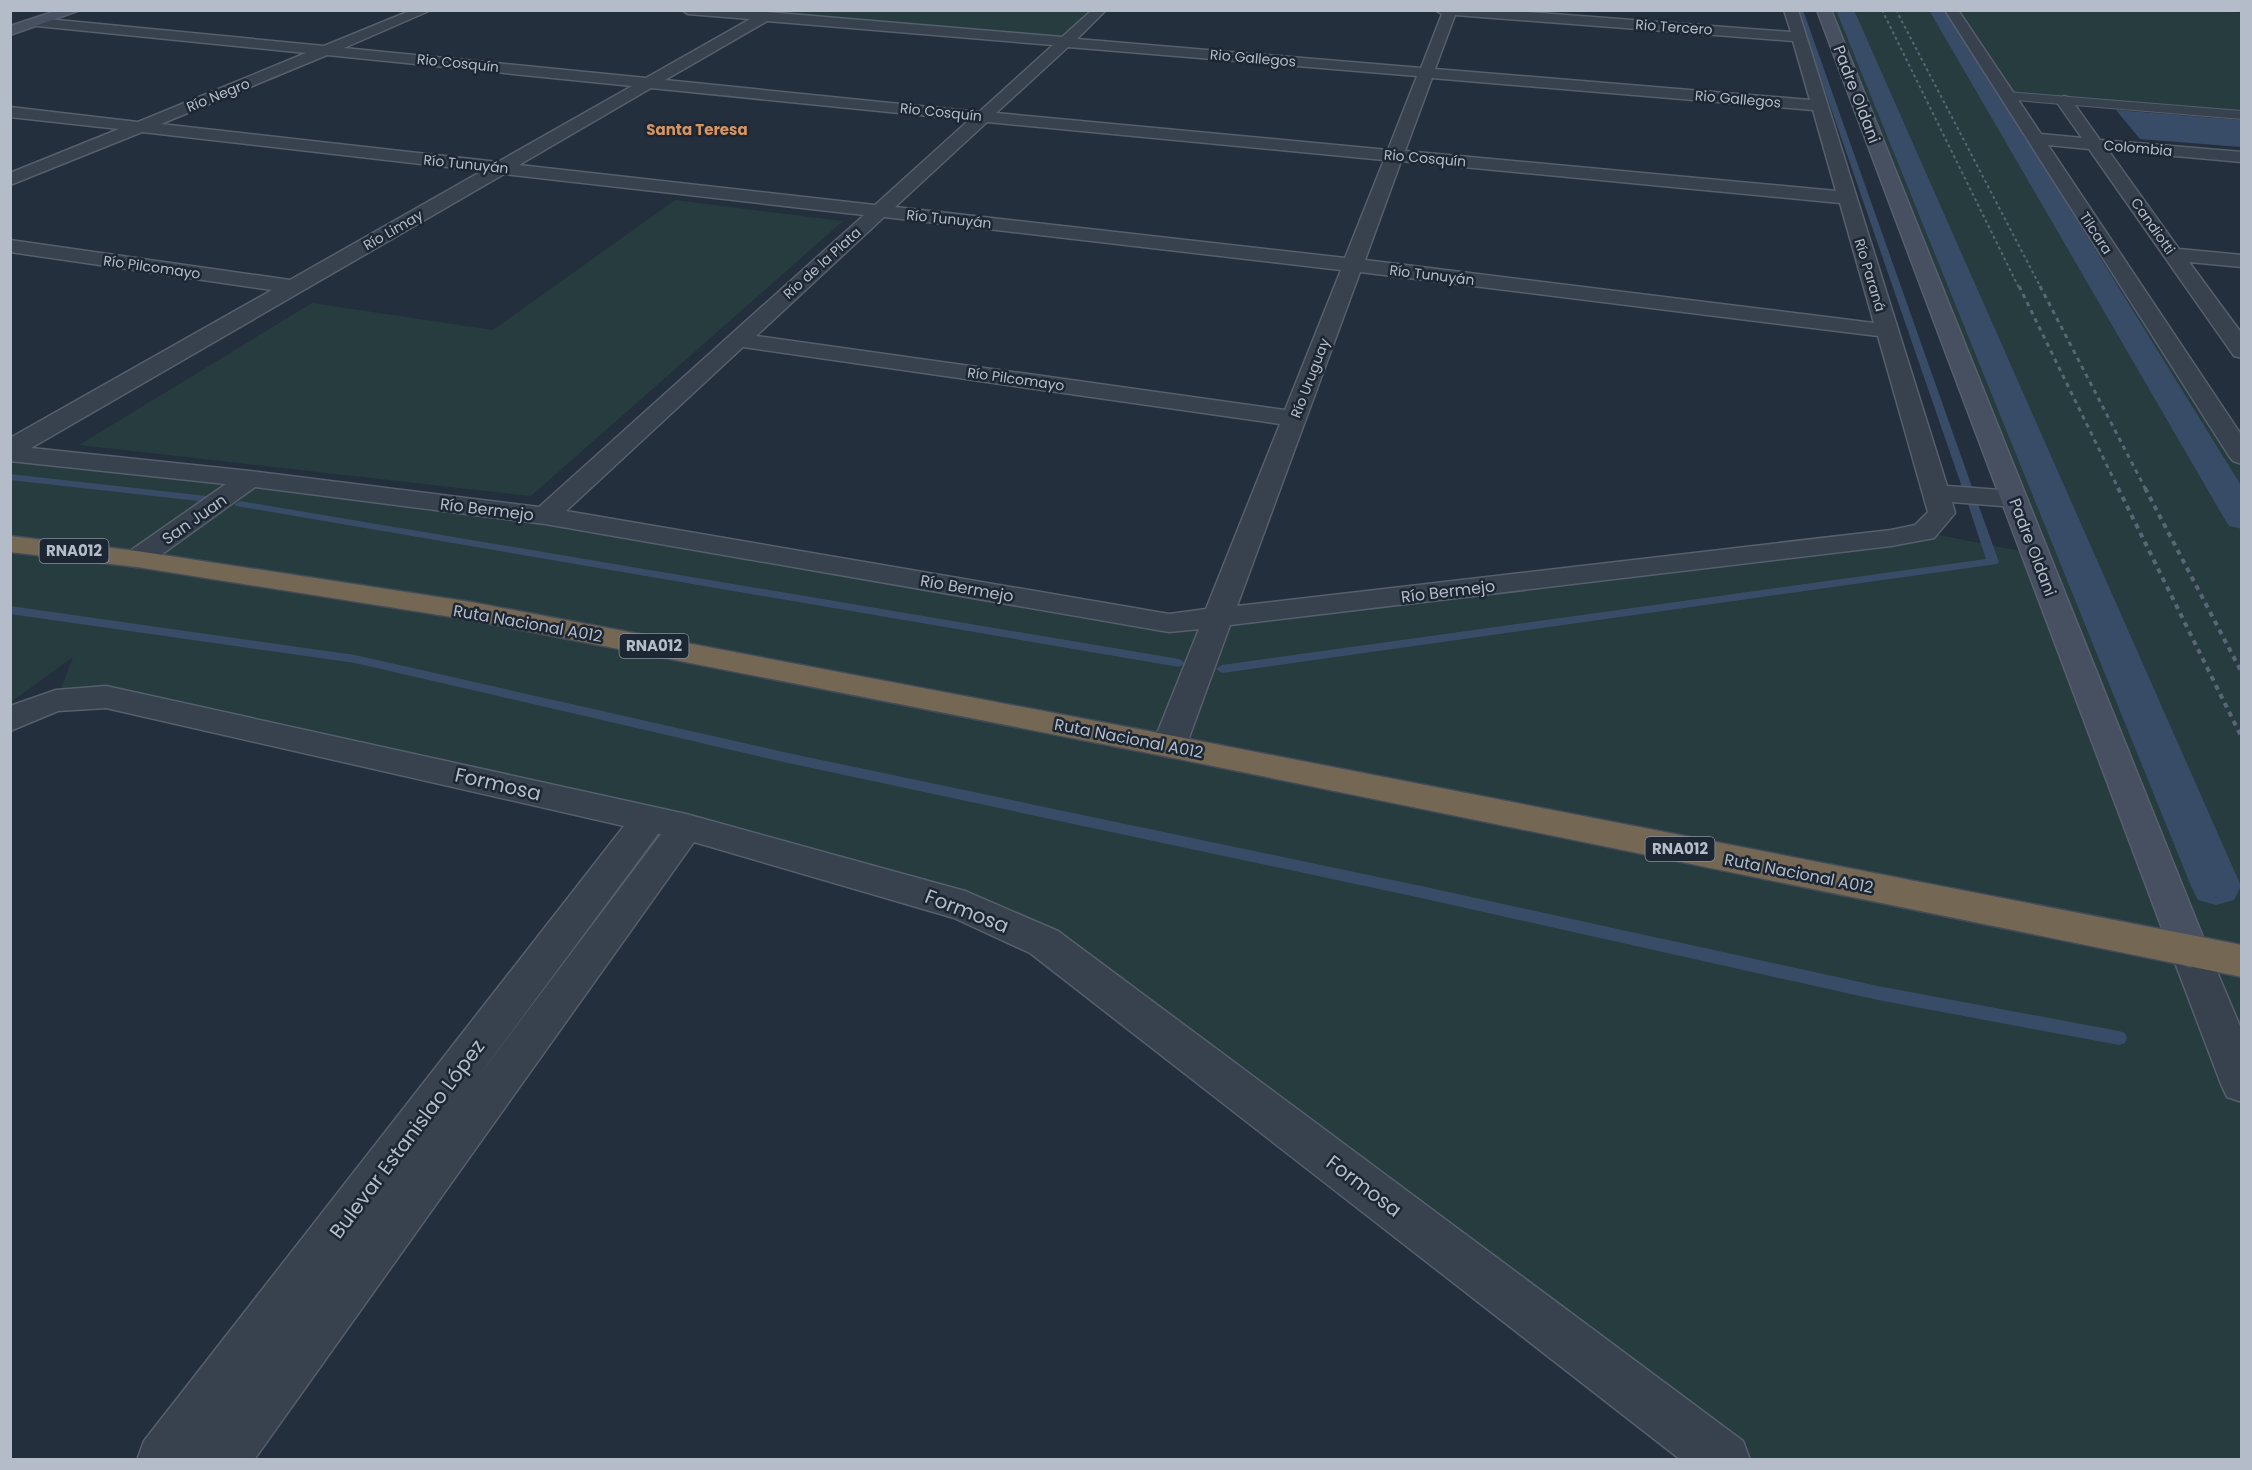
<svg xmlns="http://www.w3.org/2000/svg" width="2252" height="1470" font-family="Poppins,sans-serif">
	<rect width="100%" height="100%" fill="#242f3e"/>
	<!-- green -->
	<g fill="#263c3f">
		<path d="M 787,10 L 1096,11 L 1066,38 L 788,16 L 785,13 Z"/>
		<path d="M 2201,10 L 2241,13 L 2241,115 L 2008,96 L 2241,456 L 2241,1459 L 1724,1459 L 1044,942 L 965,906 L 106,697 L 57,699 L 73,657 L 11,702 L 11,453 L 545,516 L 1169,623 L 1924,532 L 2035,554 L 1824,11 Z"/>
		<path d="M 675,200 L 843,221 L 531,496 L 79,445 L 312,303 L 493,330 Z"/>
	</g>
	<!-- water -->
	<path fill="#394c67" d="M 2116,110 L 2241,120 L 2241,147 L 2140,139 Z"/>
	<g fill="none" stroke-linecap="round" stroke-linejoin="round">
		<!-- stream -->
		<g fill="#394c67" fill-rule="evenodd">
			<path d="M 1797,10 L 1803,10 L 1972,487 L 1971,489 L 1967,490 L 1962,487 Z"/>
			<path d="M 10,474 L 207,496 L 212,499 L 207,502 L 10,480 Z"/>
			<path d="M 240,501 L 1179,659 L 1185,663 L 1179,667 L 236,506 L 235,504 Z"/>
			<path d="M 1973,501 L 1978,504 L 1999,562 L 1997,564 L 1222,673 L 1216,669 L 1222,665 L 1986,559 L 1968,504 Z"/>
			<path d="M 10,606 L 355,655 L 788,753 L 1421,886 L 1878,986 L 2119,1031 L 2125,1033 L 2127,1038 L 2125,1043 L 2119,1045 L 1878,1000 L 1421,898 L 788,763 L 355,663 L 10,614 Z"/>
		</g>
		<!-- canal -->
		<g fill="#394c67" fill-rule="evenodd">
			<path d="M 1836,10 L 1854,10 L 2241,886 L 2234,900 L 2216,905 L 2198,900 L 2191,886 Z"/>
			<path d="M 1929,10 L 1947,10 L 2242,487 L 2242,529 L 2229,526 L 2224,518 Z"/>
		</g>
		<!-- lane casing -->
		<g stroke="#565f6c" stroke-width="2">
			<path id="lane" d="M 2007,92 L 2242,111 L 2242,119 L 2003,99 L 2001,96 Z"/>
		</g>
		<!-- street casing -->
		<g stroke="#565f6c" stroke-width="3">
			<g id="street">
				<path d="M 412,10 L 431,10 L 344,48 L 646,78 L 750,19 L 688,14 L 682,10 L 766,12 L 1062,37 L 1092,10 L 1106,10 L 1077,39 L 1421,68 L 1442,14 L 1435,10 L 1501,10 L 1791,32 L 1784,10 L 1798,10 L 1947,486 L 2014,491 L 2023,493 L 2027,499 L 2023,505 L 2014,507 L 1952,502 L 1955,513 L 1934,538 L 1891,546 L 1230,625 L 1186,746 L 1181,754 L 1169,757 L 1157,754 L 1152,746 L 1199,629 L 1169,632 L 545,524 L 255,487 L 147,565 L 137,567 L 127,565 L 123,559 L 127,553 L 226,484 L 10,461 L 10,438 L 272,290 L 10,252 L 10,240 L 290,280 L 482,171 L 142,132 L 10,185 L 10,173 L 119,129 L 10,117 L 10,107 L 138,122 L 306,53 L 37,26 L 30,22 L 37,18 L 324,46 ZM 1455,15 L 1793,41 L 1810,100 L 1435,69 ZM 767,21 L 1053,45 L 979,112 L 665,80 ZM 1068,47 L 1417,76 L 1388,150 L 996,113 ZM 327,55 L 632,86 L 498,162 L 161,124 ZM 1432,78 L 1813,110 L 1836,191 L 1405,151 ZM 651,88 L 969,120 L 875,205 L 519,165 ZM 987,122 L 1384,160 L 1345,258 L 895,207 ZM 1401,161 L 1840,203 L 1874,323 L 1365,260 ZM 504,174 L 864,215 L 539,507 L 250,471 L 31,448 ZM 884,217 L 1341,270 L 1285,410 L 756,336 ZM 1360,272 L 1878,336 L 1928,512 L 1915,525 L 1891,530 L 1237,606 ZM 743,347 L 1280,424 L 1206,609 L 1169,614 L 566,511 Z"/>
				<path d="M 1945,10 L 1958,10 L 2041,134 L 2082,138 L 2056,101 L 2064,96 L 2070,98 L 2100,140 L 2242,152 L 2242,162 L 2108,150 L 2179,249 L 2242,255 L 2242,267 L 2189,262 L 2242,334 L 2242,358 L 2234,356 L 2089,149 L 2048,145 L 2242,436 L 2242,464 L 2233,461 L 2229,456 Z"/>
				<path d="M 106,686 L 686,814 L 965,891 L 1058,931 L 1743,1441 L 1750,1460 L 1681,1460 L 1030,953 L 954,918 L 694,842 L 254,1460 L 137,1460 L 144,1441 L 624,826 L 106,708 L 58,711 L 10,731 L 10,706 L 56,690 ZM 658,834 L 661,834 L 475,1081 Z"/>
				<path d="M 2190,936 L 2204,941 L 2242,1031 L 2242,1102 L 2227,1097 L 2221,1084 L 2171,952 L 2176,941 Z"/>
			</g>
		</g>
		<!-- secondary casing -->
		<g stroke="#565f6c" stroke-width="3">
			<g id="secondary">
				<path d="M 59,10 L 80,10 L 10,35 L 10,26 Z"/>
				<path d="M 1817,10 L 1831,10 L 2209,952 L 2204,963 L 2190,968 L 2176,963 L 2171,952 Z"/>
			</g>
		</g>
		<!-- highway casing -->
		<g stroke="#434c59" stroke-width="3">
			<path id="highway" d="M 10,536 L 137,551 L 471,602 L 1169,735 L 2242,945 L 2242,977 L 1169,757 L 471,620 L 137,567 L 10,552 Z"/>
		</g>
		<!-- lane -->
		<use href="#lane" fill="#38414e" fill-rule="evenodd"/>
		<!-- street -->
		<use href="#street" fill="#38414e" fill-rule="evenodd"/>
		<!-- secondary -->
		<use href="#secondary" fill="#465061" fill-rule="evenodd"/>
		<!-- highway -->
		<use href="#highway" fill="#746855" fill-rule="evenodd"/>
		<!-- rail-far2 -->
		<g stroke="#5a6575" stroke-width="2" stroke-dasharray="3 3" stroke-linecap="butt">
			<path d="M 1882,10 L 2019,288"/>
			<path d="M 1896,10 L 2041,288"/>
		</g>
		<!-- rail-far1 -->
		<g stroke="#5a6575" stroke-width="3" stroke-dasharray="4.5 4.5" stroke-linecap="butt">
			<path d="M 2019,286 L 2119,490"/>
			<path d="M 2040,286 L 2146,490"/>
		</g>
		<!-- rail -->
		<g stroke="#5a6575" stroke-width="4" stroke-dasharray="5 5" stroke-linecap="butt">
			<path d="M 2118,488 L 2242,738"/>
			<path d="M 2145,488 L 2242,673"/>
		</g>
	</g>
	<g text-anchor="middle" stroke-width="5" stroke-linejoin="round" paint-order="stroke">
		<!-- far-street labels -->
		<g font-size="14" fill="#b4bcc9" stroke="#1d2633">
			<text transform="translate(1674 27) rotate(4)" y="5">Rio Tercero</text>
			<text transform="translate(1253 58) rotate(5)" y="5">Rio Gallegos</text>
			<text transform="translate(458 63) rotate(6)" y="5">Rio Cosquín</text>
			<text transform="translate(218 95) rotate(-22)" y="5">Río Negro</text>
			<text transform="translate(1738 99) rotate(5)" y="5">Rio Gallegos</text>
			<text transform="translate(941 112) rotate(6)" y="5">Rio Cosquín</text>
			<text transform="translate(2138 148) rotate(5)" y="5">Colombia</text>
			<text transform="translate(1425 158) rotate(5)" y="5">Rio Cosquín</text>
			<text transform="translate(466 164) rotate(6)" y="5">Río Tunuyán</text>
			<text transform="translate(949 219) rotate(6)" y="5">Río Tunuyán</text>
			<text transform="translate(2153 226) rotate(55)" y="5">Candiotti</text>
			<text transform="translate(393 230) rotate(-30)" y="5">Río Limay</text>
			<text transform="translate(2096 233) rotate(57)" y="5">Tilcara</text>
			<text transform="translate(822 263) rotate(-42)" y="5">Río de la Plata</text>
			<text transform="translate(152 267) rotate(8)" y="5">Río Pilcomayo</text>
			<text transform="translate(1432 275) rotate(7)" y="5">Río Tunuyán</text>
			<text transform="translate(1870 275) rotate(73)" y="5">Río Paraná</text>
			<text transform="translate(1310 378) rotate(-69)" y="5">Río Uruguay</text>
			<text transform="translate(1016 379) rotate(8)" y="5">Río Pilcomayo</text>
		</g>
		<!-- far-neighbourhood labels -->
		<g font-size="15" font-weight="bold" fill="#d59563" stroke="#1d2633">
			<text x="697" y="135">Santa Teresa</text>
		</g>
		<!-- shield labels -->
		<g fill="#1d2633" stroke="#878f9c" stroke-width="1.5">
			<rect x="39.5" y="539" width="69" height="24" rx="4.5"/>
			<rect x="619.5" y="634" width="69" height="24" rx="4.5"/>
			<rect x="1645.5" y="837" width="69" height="24" rx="4.5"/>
		</g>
		<g font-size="15" font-weight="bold" fill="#b4bcc9">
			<text x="74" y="556">RNA012</text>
			<text x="654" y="651">RNA012</text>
			<text x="1680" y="854">RNA012</text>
		</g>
		<!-- street labels -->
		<g font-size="16" fill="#b4bcc9" stroke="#1d2633">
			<text transform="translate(1857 94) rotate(69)" y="6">Padre Oldani</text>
			<text transform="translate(487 509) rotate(7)" y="6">Río Bermejo</text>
			<text transform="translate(194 519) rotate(-35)" y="6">San Juan</text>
			<text transform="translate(2033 547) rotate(69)" y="6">Padre Oldani</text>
			<text transform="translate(967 588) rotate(10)" y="6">Río Bermejo</text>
			<text transform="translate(1448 591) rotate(-7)" y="6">Río Bermejo</text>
			<text transform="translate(528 623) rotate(10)" y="6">Ruta Nacional A012</text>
			<text transform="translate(1129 738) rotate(11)" y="6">Ruta Nacional A012</text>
			<text transform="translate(1799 873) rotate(11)" y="6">Ruta Nacional A012</text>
		</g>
		<!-- near-street labels -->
		<g font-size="20" fill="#b4bcc9" stroke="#1d2633">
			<text transform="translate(498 784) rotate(13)" y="7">Formosa</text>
			<text transform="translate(967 911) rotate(21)" y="7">Formosa</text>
			<text transform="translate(407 1139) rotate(-53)" y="7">Bulevar Estanislao López</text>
			<text transform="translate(1364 1186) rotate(37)" y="7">Formosa</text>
		</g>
	</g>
	<!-- border -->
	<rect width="2252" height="1470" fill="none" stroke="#b4bcc9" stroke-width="24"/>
</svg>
